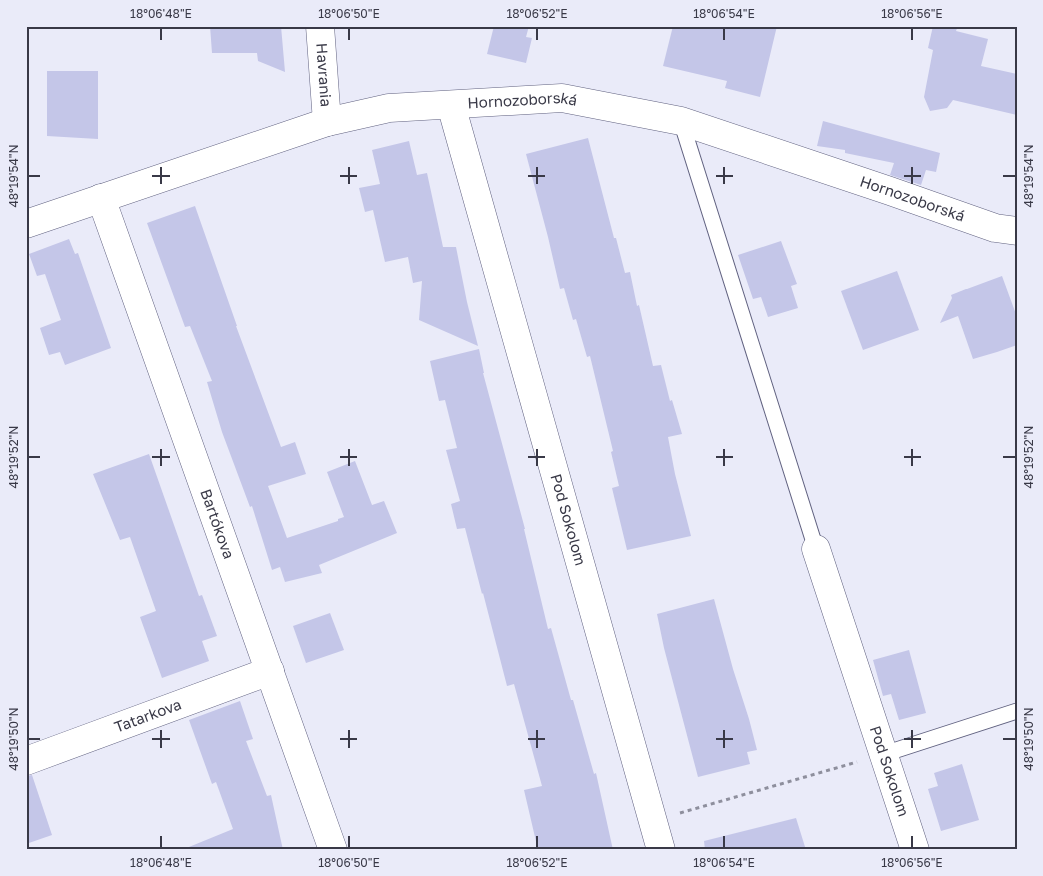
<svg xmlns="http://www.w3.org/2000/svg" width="1043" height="876" font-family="'Golos Text',sans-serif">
	<rect width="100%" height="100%" fill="#eaebf9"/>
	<!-- building -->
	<g fill="#c4c6e8">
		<path d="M 210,26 L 281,26 L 285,72 L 258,61 L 257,53 L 212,53 Z"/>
		<path d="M 494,26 L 529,26 L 526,37 L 532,38 L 526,63 L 487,54 Z"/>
		<path d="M 673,26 L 777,26 L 760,97 L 725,88 L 727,81 L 663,66 Z"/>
		<path d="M 933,26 L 958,26 L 956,31 L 988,39 L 981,66 L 1017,74 L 1017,115 L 953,100 L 947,108 L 930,111 L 924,97 L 933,50 L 928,48 Z"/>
		<path d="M 47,71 L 98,71 L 98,139 L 47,136 Z"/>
		<path d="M 823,121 L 940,153 L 936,172 L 926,170 L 921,185 L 890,175 L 894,163 L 845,153 L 845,150 L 817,146 Z"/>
		<path d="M 588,138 L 614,238 L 616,238 L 625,273 L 630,272 L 637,306 L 639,305 L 653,366 L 661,365 L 670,401 L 672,400 L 682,434 L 668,437 L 675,474 L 691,536 L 627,550 L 612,488 L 619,486 L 611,452 L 613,451 L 590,356 L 587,357 L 576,319 L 573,320 L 564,288 L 560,289 L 548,237 L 526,154 Z"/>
		<path d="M 409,141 L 417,175 L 427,173 L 443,247 L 456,247 L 467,302 L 478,346 L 419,320 L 422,281 L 413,283 L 408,257 L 385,262 L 373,210 L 365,212 L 359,188 L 380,184 L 372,150 Z"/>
		<path d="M 195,206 L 237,326 L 236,326 L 281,447 L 295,442 L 306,474 L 268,486 L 287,538 L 338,521 L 338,519 L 344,517 L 327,472 L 355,461 L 372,505 L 384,501 L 397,533 L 319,565 L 322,573 L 285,582 L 280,567 L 272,570 L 252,506 L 250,507 L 222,432 L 207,382 L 212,381 L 190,326 L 185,327 L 147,223 Z"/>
		<path d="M 69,239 L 75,254 L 78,253 L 111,348 L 65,365 L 60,352 L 49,355 L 40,328 L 61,320 L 45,274 L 37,276 L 29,254 Z"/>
		<path d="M 781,241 L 797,284 L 791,286 L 798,308 L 768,317 L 761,297 L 753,299 L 738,255 Z"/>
		<path d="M 897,271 L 919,330 L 863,350 L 841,291 Z"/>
		<path d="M 1002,276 L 1017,317 L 1017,345 L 997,352 L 973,359 L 958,316 L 940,323 L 952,298 L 951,295 L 966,289 L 967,289 Z"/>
		<path d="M 479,349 L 484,373 L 483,373 L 525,529 L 524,529 L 548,629 L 551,628 L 571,700 L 573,700 L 594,774 L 596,773 L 613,850 L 538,850 L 524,790 L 542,786 L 514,684 L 507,686 L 483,593 L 482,594 L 465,528 L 457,529 L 451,504 L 460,501 L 446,450 L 457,448 L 445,400 L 439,401 L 430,361 Z"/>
		<path d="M 149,454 L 199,596 L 202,595 L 217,636 L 202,641 L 209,661 L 162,678 L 140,617 L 156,611 L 130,537 L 120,540 L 93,474 Z"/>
		<path d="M 714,599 L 733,669 L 749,719 L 757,750 L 747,752 L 750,764 L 698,777 L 664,648 L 657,614 Z"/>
		<path d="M 330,613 L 344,650 L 306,663 L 293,626 Z"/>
		<path d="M 909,650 L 926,713 L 899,720 L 891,694 L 883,696 L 873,660 Z"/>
		<path d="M 240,701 L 253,739 L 246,741 L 267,796 L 271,795 L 283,850 L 185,850 L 184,849 L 233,829 L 216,782 L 212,784 L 189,720 Z"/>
		<path d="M 962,764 L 979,820 L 941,831 L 928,789 L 938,786 L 934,773 Z"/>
		<path d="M 32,775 L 52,835 L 26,844 L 26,776 Z"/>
		<path d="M 796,818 L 806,850 L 705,850 L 704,841 Z"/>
	</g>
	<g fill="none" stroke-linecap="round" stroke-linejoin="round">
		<!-- lane casing -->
		<g stroke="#616280" stroke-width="17">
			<g id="lane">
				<path d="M 681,121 L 816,549"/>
				<path d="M 884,754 L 1017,711"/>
			</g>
		</g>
		<!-- street casing -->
		<g stroke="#616280" stroke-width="29">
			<g id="street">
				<path id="s1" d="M 320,26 L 327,122"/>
				<path id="s2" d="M 451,105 L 661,850"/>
				<path id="s3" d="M 101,198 L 333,850"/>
				<path id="s4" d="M 26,224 L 327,122 L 389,108 L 562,98 L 681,121 L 890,191 L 995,228 L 1017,231"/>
				<path id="s5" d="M 816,549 L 915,850"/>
				<path id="s6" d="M 26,761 L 270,671"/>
			</g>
		</g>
		<!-- path -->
		<path stroke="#8e8f9d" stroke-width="3" stroke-dasharray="4 4" stroke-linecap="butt" d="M 680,813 L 857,762"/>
		<!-- lane -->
		<use href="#lane" stroke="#fff" stroke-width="15"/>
		<!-- street -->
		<use href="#street" stroke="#fff" stroke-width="28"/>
	</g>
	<!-- ticks -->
	<path fill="none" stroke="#393947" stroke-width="2" d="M 161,28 L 161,40M 349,28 L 349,40M 537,28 L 537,40M 724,28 L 724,40M 912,28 L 912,40M 161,167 L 161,184M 349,167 L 349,184M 537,167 L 537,184M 724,167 L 724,184M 912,167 L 912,184M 28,176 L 40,176M 152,176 L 170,176M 340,176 L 357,176M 528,176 L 545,176M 716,176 L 733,176M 904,176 L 921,176M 1003,176 L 1016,176M 161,449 L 161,466M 349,449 L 349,466M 537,449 L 537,466M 724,449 L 724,466M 912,449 L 912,466M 28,457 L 40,457M 152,457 L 170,457M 340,457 L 357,457M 528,457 L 545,457M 716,457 L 733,457M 904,457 L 921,457M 1003,457 L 1016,457M 161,730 L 161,748M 349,730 L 349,748M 537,730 L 537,748M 724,730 L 724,748M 912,730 L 912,748M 28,739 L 40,739M 152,739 L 170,739M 340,739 L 357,739M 528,739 L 545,739M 716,739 L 733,739M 904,739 L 921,739M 1003,739 L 1016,739M 161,836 L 161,848M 349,836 L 349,848M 537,836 L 537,848M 724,836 L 724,848M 912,836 L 912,848"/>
	<g text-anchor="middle" stroke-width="4.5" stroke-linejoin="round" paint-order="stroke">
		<!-- street labels -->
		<g font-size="15" fill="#393947" stroke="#eaebf9">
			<text dy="5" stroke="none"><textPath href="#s1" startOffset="49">Havrania</textPath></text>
			<text dy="5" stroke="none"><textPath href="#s4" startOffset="515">Hornozoborská</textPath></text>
			<text dy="5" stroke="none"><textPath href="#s4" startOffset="920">Hornozoborská</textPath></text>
			<text dy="5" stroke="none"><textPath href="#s2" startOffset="431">Pod Sokolom</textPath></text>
			<text dy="5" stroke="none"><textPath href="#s3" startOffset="346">Bartókova</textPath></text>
			<text dy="5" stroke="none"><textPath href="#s6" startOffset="130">Tatarkova</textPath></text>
			<text dy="5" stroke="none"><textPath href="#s5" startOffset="234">Pod Sokolom</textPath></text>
		</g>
	</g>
	<!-- border -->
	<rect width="1043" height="876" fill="none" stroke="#eaebf9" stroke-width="55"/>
	<rect x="28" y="28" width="988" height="820" fill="none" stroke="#393947" stroke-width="2"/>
	<g font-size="12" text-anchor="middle" fill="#393947">
		<text x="161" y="18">18°06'48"E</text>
		<text x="349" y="18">18°06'50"E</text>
		<text x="537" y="18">18°06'52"E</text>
		<text x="724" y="18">18°06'54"E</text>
		<text x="912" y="18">18°06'56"E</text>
		<text transform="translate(14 176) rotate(-90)" y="4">48°19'54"N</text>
		<text transform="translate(1029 176) rotate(-90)" y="4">48°19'54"N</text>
		<text transform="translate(14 457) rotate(-90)" y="4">48°19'52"N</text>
		<text transform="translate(1029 457) rotate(-90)" y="4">48°19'52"N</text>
		<text transform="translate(14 739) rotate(-90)" y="4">48°19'50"N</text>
		<text transform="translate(1029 739) rotate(-90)" y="4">48°19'50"N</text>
		<text x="161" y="867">18°06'48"E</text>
		<text x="349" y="867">18°06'50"E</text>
		<text x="537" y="867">18°06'52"E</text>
		<text x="724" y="867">18°06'54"E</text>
		<text x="912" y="867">18°06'56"E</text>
	</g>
</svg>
